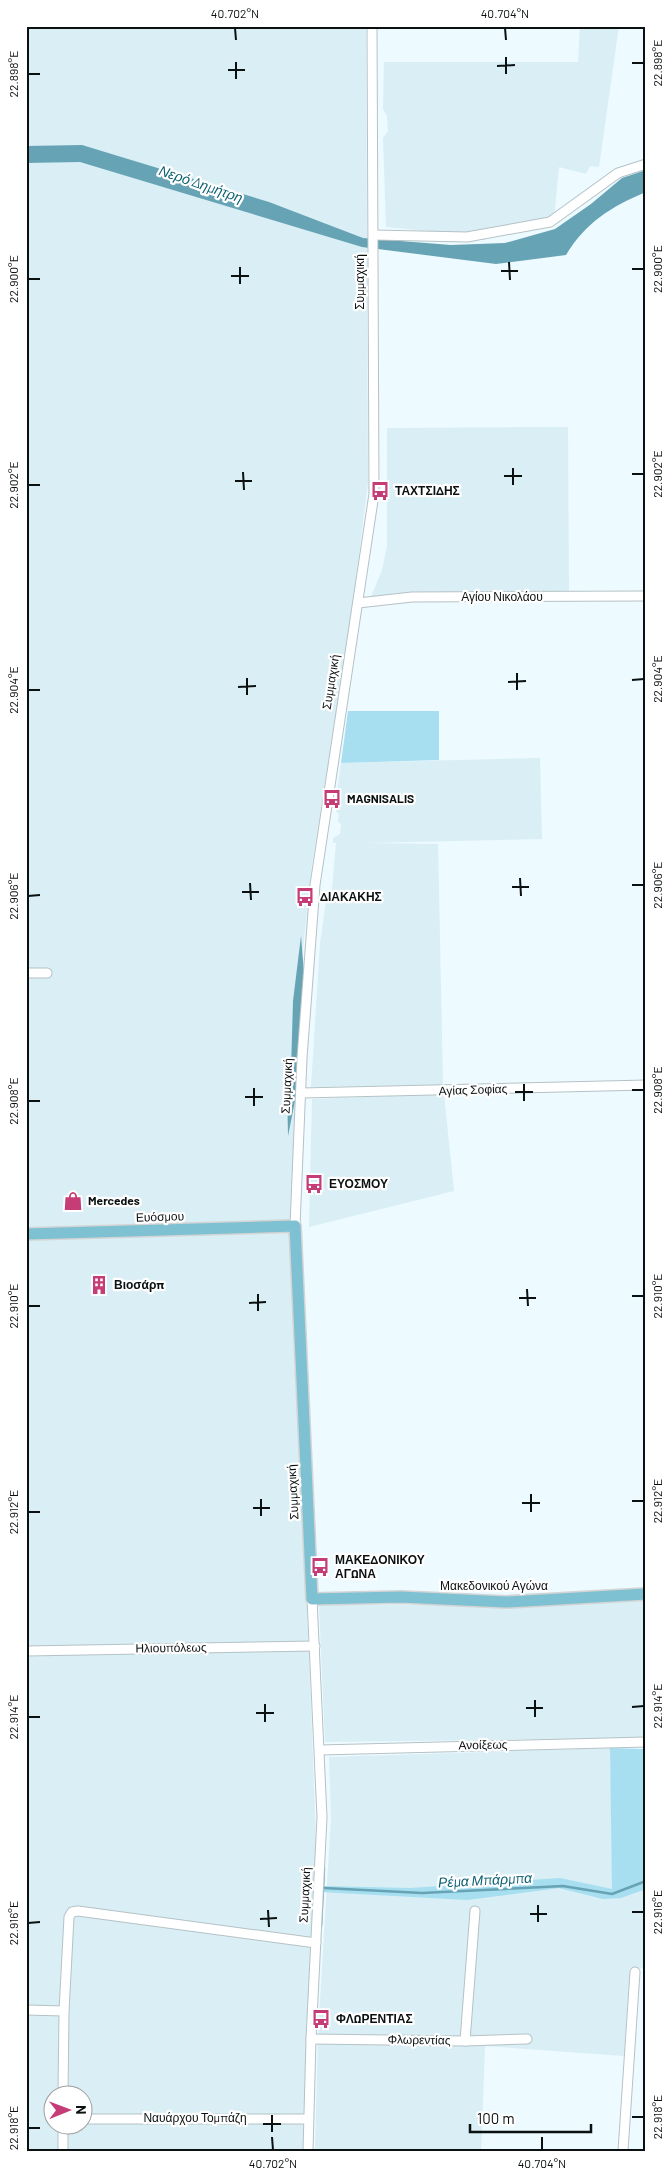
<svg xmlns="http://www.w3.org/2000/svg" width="672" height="2177" font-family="Barlow,sans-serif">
	<rect width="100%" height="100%" fill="#edfaff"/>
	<!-- built -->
	<g fill="#d9eef5" fill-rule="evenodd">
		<path d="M 26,26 L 366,26 L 368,483 L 352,610 L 312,865 L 302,958 L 293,1220 L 293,1333 L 309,1653 L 316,1840 L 303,2151 L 26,2151 ZM 52,2094 L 82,2094 L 82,2124 L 52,2124 Z"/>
		<path d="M 580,26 L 619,26 L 599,167 L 590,166 L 586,174 L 559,167 L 554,219 L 460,234 L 386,227 L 383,138 L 388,131 L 387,116 L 383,109 L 384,62 L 578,62 Z"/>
		<path d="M 568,427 L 569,593 L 404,593 L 371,597 L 382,570 L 387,546 L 387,428 Z"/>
		<path d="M 540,758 L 542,839 L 364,843 L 438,844 L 443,1085 L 311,1087 L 320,944 L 327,894 L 332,889 L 336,843 L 333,843 L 333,838 L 340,834 L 341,824 L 338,822 L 339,815 L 335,809 L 341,763 Z"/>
		<path d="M 444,1094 L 454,1191 L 309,1227 L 312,1099 Z"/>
		<path d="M 646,1597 L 646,1738 L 325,1742 L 319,1605 L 578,1604 Z"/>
		<path d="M 610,1748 L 613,1888 L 646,1882 L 646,1969 L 630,1967 L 624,2056 L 485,2046 L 481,2151 L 315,2151 L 318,2034 L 331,1818 L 329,1757 Z"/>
	</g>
	<!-- green -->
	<g fill="#a7dff1">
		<path d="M 348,711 L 439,711 L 439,760 L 341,763 Z"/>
		<path d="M 610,1748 L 646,1749 L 646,1889 L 621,1898 L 603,1899 L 559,1888 L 467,1900 L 321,1892 L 321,1886 L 410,1888 L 560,1878 L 612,1889 Z"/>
	</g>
	<!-- water -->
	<g fill="#66a3b5">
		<path d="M 82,145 L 269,202 L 363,238 L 451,245 L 505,243 L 555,229 L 591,204 L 622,178 L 646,170 L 646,192 C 612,206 585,223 566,255 L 496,264 L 362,247 L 80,162 L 26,163 L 26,146 Z"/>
		<path d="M 301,936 L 307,1010 L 300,1076 L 288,1136 L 287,1085 L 295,1077 L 291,1069 L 293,1001 Z"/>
	</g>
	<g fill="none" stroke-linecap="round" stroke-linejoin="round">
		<!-- stream -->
		<g stroke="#66a3b5" stroke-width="2.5">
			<path d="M 324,1888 L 422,1893 L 563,1886 L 612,1894 L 646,1881"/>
			<path d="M 321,1926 L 324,1868"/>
		</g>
		<!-- minor casing -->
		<g stroke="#b5c2c6" stroke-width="11">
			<g id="minor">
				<path d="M 374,235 L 467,237 L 550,222 L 618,173 L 646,164"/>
				<path d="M 358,603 L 412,597 L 646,596"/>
				<path d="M 26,973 L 47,973"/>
				<path d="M 301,1093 L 646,1085"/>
				<path d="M 295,1226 L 302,1058 L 315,885 L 374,494 L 372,26"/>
				<path d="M 26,1651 L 315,1646"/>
				<path d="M 320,1750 L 646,1742"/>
				<path d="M 26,2010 L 64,2011"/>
				<path d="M 311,2039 L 465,2041 L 527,2039"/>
				<path d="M 465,2041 L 475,1911"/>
				<path d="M 63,2094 L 64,2011 L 69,1917 L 72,1912 L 78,1911 L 316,1943"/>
				<path d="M 82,2119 L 308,2119"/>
				<path d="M 63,2124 L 63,2151"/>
				<path d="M 308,2151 L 311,2039 L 322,1817 L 312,1599"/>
				<path d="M 623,2151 L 635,1972"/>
			</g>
		</g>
		<!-- major casing -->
		<g stroke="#d3d4d4" stroke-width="14">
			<path id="major" d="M 26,1234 L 295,1226 L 312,1599 L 401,1597 L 506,1602 L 646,1594"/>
		</g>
		<!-- minor -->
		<use href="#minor" stroke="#fff" stroke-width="9"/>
		<!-- major -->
		<use href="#major" stroke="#7dc1d3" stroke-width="11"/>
	</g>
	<!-- ticks -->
	<path fill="none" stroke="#0b1011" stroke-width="2" d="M 235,28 L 236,40M 505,28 L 506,40M 506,57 L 506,74M 236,62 L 236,79M 632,63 L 644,63M 497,66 L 515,65M 228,70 L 245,70M 28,74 L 40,74M 509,262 L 510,280M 240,267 L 240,284M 632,269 L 644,269M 501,271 L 518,271M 231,276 L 249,276M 28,279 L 40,279M 513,468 L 513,485M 243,472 L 244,490M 632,474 L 644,474M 504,476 L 522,476M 235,481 L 252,481M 28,485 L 40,485M 517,673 L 517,690M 247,678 L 247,695M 632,680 L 644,679M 508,682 L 526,681M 238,687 L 256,686M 28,690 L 40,690M 520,878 L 521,896M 250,883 L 251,900M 632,885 L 644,885M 512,887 L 529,887M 242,892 L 259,892M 28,896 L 40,895M 524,1084 L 524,1101M 254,1088 L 254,1106M 632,1090 L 644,1090M 515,1092 L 533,1092M 245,1097 L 263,1097M 28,1101 L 40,1101M 527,1289 L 528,1306M 258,1294 L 258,1311M 632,1296 L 644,1296M 519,1298 L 536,1298M 249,1303 L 266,1302M 28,1306 L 40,1306M 531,1494 L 531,1512M 261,1499 L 261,1516M 632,1501 L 644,1501M 522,1503 L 540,1503M 253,1508 L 270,1508M 28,1512 L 40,1512M 535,1700 L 535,1717M 265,1704 L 265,1722M 632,1707 L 644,1706M 526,1708 L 543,1708M 256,1713 L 274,1713M 28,1717 L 40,1717M 538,1905 L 538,1922M 268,1910 L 269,1927M 632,1912 L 644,1912M 530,1914 L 547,1914M 260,1919 L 277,1918M 28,1923 L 40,1922M 272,2115 L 272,2132M 632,2117 L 644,2117M 263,2124 L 281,2124M 28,2128 L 40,2128M 272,2137 L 273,2150M 542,2137 L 542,2150"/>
	<!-- icons -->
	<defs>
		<g id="bus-bare" transform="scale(1.5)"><path d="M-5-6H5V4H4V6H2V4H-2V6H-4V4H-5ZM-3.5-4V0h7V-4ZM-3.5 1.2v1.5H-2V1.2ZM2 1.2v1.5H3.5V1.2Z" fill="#c53c76" stroke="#fff" stroke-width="2.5" paint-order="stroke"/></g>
		<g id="shop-bare" transform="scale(1.5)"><path d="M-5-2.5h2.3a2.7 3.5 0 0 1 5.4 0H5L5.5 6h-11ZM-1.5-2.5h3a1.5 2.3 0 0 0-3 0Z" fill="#c53c76" stroke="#fff" stroke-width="2.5" paint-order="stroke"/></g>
		<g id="building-bare" transform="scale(1.5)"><path d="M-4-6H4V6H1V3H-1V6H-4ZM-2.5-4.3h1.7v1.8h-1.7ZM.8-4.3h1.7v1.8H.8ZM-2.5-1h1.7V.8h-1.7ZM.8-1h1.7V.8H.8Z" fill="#c53c76" stroke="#fff" stroke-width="2.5" paint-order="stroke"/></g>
	</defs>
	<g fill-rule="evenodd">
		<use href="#bus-bare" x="380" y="491"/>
		<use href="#bus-bare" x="332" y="799"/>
		<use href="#bus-bare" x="305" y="897"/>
		<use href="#bus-bare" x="314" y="1184"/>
		<use href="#shop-bare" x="73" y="1201"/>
		<use href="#building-bare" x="99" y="1285"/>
		<use href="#bus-bare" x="320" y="1567"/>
		<use href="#bus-bare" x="321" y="2019"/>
	</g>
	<g text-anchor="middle" stroke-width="4.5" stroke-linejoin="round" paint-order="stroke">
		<!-- street labels -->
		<g font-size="12" fill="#0b1011" stroke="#fff">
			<text transform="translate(360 282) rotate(-90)" y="4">Συμμαχική</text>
			<text x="502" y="601">Αγίου Νικολάου</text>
			<text transform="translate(331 682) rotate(-81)" y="4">Συμμαχική</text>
			<text transform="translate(287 1086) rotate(-87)" y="4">Συμμαχική</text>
			<text transform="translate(473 1090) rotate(-2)" y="4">Αγίας Σοφίας</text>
			<text transform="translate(160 1217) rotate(-2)" y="4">Ευόσμου</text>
			<text transform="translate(293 1492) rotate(-93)" y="4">Συμμαχική</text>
			<text x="494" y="1590">Μακεδονικού Αγώνα</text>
			<text transform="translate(171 1648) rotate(-1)" y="4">Ηλιουπόλεως</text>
			<text transform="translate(483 1745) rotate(-1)" y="4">Ανοίξεως</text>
			<text transform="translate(305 1895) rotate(-87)" y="4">Συμμαχική</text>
			<text transform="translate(419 2040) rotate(1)" y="4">Φλωρεντίας</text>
			<text x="195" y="2122">Ναυάρχου Τομπάζη</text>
		</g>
		<!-- poi labels -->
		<g font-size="12" font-weight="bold" fill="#0b1011" stroke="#fff" text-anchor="start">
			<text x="395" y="495">ΤΑΧΤΣΙΔΗΣ</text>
			<text x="347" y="803">MAGNISALIS</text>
			<text x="320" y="901">ΔΙΑΚΑΚΗΣ</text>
			<text x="329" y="1188">ΕΥΟΣΜΟΥ</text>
			<text x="88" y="1205">Mercedes</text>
			<text x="114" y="1289">Βιοσάρπ</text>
			<text x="335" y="1564">ΜΑΚΕΔΟΝΙΚΟΥ<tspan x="335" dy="14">ΑΓΩΝΑ</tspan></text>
			<text x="336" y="2023">ΦΛΩΡΕΝΤΙΑΣ</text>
		</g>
		<!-- water labels -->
		<g font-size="14" font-style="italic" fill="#0b6074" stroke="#fff">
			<text transform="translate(201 184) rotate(19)" y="5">Νερό Δημήτρη</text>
			<text transform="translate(485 1880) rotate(-3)" y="5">Ρέμα Μπάρμπα</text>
		</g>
	</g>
	<!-- border -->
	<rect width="672" height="2177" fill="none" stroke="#ffffff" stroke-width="55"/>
	<!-- north arrow -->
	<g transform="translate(68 2110) rotate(89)"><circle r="24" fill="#ffffff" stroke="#9d9fa0"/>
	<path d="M0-4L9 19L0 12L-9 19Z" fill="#c53c76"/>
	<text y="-8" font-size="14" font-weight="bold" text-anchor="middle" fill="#0b1011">N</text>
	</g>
	<!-- scale -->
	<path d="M470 2124v8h121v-8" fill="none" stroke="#0b1011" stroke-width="2.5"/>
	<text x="477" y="2124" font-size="15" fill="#0b1011" stroke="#ffffff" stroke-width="4" paint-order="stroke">100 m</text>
	<rect x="28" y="28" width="616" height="2122" fill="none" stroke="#0b1011" stroke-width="2"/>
	<g font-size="12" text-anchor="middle" fill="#0b1011">
		<text x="235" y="18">40.702°N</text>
		<text x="505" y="18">40.704°N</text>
		<text transform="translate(658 63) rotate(-90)" y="4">22.898°E</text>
		<text transform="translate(14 74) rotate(-90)" y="4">22.898°E</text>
		<text transform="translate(658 269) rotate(-90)" y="4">22.900°E</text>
		<text transform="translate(14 279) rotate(-90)" y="4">22.900°E</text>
		<text transform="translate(658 474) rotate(-90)" y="4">22.902°E</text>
		<text transform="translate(14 485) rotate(-90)" y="4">22.902°E</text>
		<text transform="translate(658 679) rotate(-90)" y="4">22.904°E</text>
		<text transform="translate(14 690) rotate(-90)" y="4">22.904°E</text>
		<text transform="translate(658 885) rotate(-90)" y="4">22.906°E</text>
		<text transform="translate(14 896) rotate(-90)" y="4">22.906°E</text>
		<text transform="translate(658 1090) rotate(-90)" y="4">22.908°E</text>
		<text transform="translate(14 1101) rotate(-90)" y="4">22.908°E</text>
		<text transform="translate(658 1296) rotate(-90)" y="4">22.910°E</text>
		<text transform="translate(14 1306) rotate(-90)" y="4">22.910°E</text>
		<text transform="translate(658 1501) rotate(-90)" y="4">22.912°E</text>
		<text transform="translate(14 1512) rotate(-90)" y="4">22.912°E</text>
		<text transform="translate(658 1706) rotate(-90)" y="4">22.914°E</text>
		<text transform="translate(14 1717) rotate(-90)" y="4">22.914°E</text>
		<text transform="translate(658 1912) rotate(-90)" y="4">22.916°E</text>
		<text transform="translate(14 1923) rotate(-90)" y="4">22.916°E</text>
		<text transform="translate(658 2117) rotate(-90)" y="4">22.918°E</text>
		<text transform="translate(14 2128) rotate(-90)" y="4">22.918°E</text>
		<text x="273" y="2168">40.702°N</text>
		<text x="542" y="2168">40.704°N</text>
	</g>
</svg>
